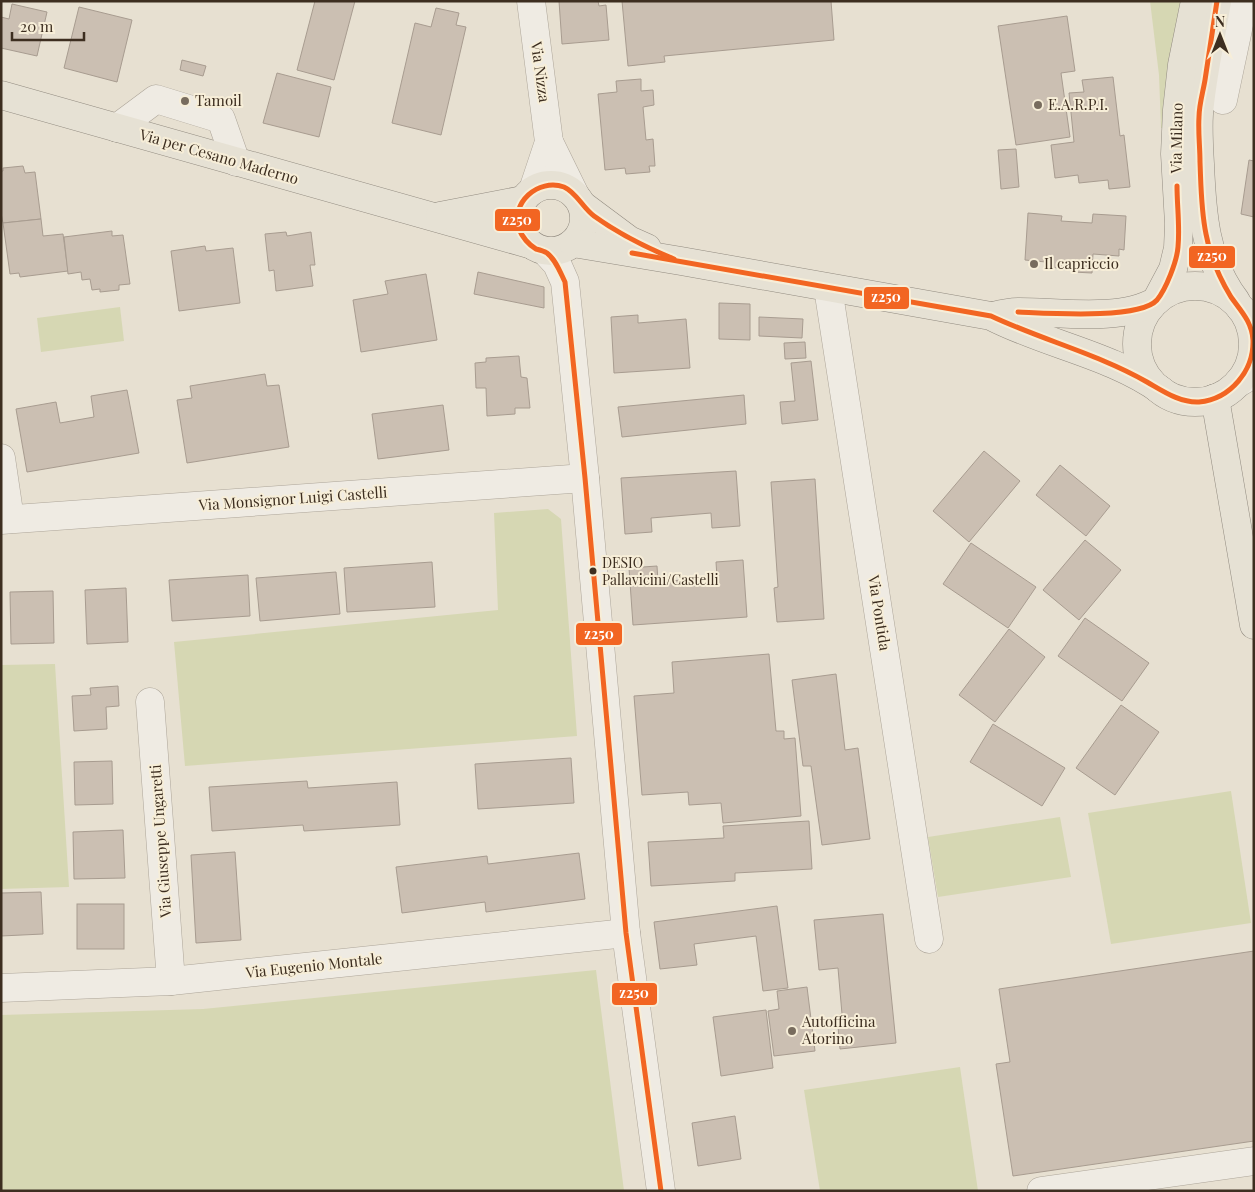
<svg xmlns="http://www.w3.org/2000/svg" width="1255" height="1192" font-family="'Playfair Display',serif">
	<rect width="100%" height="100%" fill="#e7e0d1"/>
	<!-- green -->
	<g fill="#d6d7b3">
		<path d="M 1150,1 L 1186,1 L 1167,128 L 1161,128 L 1159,75 Z"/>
		<path d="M 120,307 L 124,341 L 41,352 L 37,318 Z"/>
		<path d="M 548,509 L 561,519 L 577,736 L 185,766 L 174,642 L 498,610 L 494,513 Z"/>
		<path d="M 55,664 L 69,887 L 1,889 L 1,665 Z"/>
		<path d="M 1231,791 L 1251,923 L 1111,944 L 1088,813 Z"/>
		<path d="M 1060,817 L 1071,877 L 938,897 L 928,837 Z"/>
		<path d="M 596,970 L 624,1191 L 1,1191 L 1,1015 L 203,1009 Z"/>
		<path d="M 960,1067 L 978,1191 L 820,1191 L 804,1090 Z"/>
	</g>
	<!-- building -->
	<g fill="#cbbfb2" stroke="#a89c90">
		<path d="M 315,1 L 355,1 L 334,80 L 297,70 Z"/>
		<path d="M 559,1 L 598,1 L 599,6 L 606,5 L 609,40 L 562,44 Z"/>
		<path d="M 622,1 L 831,1 L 834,40 L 664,56 L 665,62 L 628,66 Z"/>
		<path d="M 12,4 L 47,12 L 37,56 L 1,48 L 1,17 L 9,19 Z"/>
		<path d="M 79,7 L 132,20 L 117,82 L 64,68 Z"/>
		<path d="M 436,8 L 459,13 L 456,25 L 466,27 L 441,135 L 392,123 L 415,23 L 431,27 Z"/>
		<path d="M 1067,16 L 1075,71 L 1061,73 L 1070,137 L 1016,145 L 998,26 Z"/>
		<path d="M 182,60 L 206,66 L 203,76 L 180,70 Z"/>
		<path d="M 277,73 L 331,87 L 319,137 L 263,123 Z"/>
		<path d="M 1113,77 L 1120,136 L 1124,135 L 1130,187 L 1109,189 L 1108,180 L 1079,183 L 1078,175 L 1055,178 L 1051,145 L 1074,142 L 1069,93 L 1084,92 L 1082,80 Z"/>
		<path d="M 641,79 L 641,91 L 653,90 L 654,105 L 643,107 L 646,140 L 653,139 L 655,166 L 649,166 L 650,172 L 626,174 L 625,168 L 605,170 L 598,94 L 617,92 L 616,81 Z"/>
		<path d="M 1016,149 L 1019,187 L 1001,189 L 998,150 Z"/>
		<path d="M 1249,160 L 1254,161 L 1254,217 L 1241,214 Z"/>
		<path d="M 23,166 L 25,173 L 35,172 L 41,219 L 3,223 L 1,213 L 1,171 L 3,171 L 3,168 Z"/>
		<path d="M 1028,213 L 1062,216 L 1061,221 L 1092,223 L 1093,214 L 1126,216 L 1124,250 L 1119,249 L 1119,256 L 1093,254 L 1092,273 L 1073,272 L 1073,269 L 1045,267 L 1046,262 L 1025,260 Z"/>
		<path d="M 41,219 L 43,236 L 63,234 L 68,271 L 20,277 L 19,273 L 10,274 L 3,223 Z"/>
		<path d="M 112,231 L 112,236 L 123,235 L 130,284 L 119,285 L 119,290 L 100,292 L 100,289 L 92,290 L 90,279 L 82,280 L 81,272 L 68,274 L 64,237 Z"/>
		<path d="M 286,232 L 287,236 L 311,232 L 315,265 L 310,265 L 313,286 L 276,291 L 274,270 L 269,271 L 265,234 Z"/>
		<path d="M 205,246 L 206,251 L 233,248 L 240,303 L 179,311 L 171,251 Z"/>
		<path d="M 478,272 L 544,287 L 544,308 L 474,294 Z"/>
		<path d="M 426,274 L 437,340 L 361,352 L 353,300 L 388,294 L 385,281 Z"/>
		<path d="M 719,303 L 750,304 L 750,340 L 719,339 Z"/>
		<path d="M 638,315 L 638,323 L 686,319 L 690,368 L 614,373 L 611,317 Z"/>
		<path d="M 759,317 L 803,319 L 802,338 L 759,336 Z"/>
		<path d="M 805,342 L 806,358 L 785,359 L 784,343 Z"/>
		<path d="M 519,356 L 521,377 L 527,378 L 530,408 L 515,408 L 515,414 L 487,416 L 486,388 L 476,388 L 475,363 L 486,362 L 486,358 Z"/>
		<path d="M 811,361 L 818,420 L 782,424 L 780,402 L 795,401 L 791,363 Z"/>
		<path d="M 265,374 L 267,386 L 279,385 L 289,447 L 187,463 L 177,400 L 192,398 L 190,386 Z"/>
		<path d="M 127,390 L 139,453 L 27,472 L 16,409 L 56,402 L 60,423 L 94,417 L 91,396 Z"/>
		<path d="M 744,395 L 746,424 L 622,437 L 618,407 Z"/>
		<path d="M 443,405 L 449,450 L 378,459 L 372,414 Z"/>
		<path d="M 984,451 L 1020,481 L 969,542 L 933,511 Z"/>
		<path d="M 1060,465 L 1110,506 L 1086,536 L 1036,495 Z"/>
		<path d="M 736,471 L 740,526 L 712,528 L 711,513 L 651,518 L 652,532 L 625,534 L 621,478 Z"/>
		<path d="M 815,479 L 824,619 L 777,622 L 774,588 L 778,587 L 771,482 Z"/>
		<path d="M 1085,540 L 1121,570 L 1079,620 L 1043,590 Z"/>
		<path d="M 971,543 L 1036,587 L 1008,628 L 943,584 Z"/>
		<path d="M 743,560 L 747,617 L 633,625 L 629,568 L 657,566 L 658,582 L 717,577 L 716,562 Z"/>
		<path d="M 432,562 L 435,607 L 347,612 L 344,568 Z"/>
		<path d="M 336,572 L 340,614 L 260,621 L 256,578 Z"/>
		<path d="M 248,575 L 250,616 L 172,621 L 169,580 Z"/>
		<path d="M 126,588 L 128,642 L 87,644 L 85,590 Z"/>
		<path d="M 53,591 L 54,643 L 11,644 L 10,592 Z"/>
		<path d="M 1085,618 L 1149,663 L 1122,701 L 1058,656 Z"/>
		<path d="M 1009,629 L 1045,657 L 995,722 L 959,695 Z"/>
		<path d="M 769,654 L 776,731 L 784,731 L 784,739 L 795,738 L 801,816 L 723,823 L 721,803 L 689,805 L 688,792 L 642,795 L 634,696 L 674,693 L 672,662 Z"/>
		<path d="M 836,674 L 845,750 L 858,748 L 870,839 L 822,845 L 811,766 L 803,766 L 792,680 Z"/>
		<path d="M 118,686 L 119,706 L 106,707 L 107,729 L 74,731 L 72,696 L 91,695 L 90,688 Z"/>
		<path d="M 1121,705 L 1159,732 L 1115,795 L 1076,768 Z"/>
		<path d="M 993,724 L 1065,768 L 1042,806 L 970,762 Z"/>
		<path d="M 571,758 L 574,803 L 478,809 L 475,764 Z"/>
		<path d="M 112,761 L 113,804 L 75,805 L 74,762 Z"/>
		<path d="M 307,781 L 308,788 L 397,782 L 400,825 L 304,831 L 303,825 L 212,831 L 209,787 Z"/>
		<path d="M 809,821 L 812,869 L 735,873 L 735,881 L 651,886 L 648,842 L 724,838 L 723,826 Z"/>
		<path d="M 123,830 L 125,878 L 74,879 L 73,832 Z"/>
		<path d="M 235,852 L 241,940 L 196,943 L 191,855 Z"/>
		<path d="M 579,853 L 585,899 L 486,912 L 485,902 L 402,913 L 396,867 L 487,856 L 488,864 Z"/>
		<path d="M 41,892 L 43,934 L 1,936 L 1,893 Z"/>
		<rect x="77" y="904" width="47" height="45"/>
		<path d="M 777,906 L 788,988 L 763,991 L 756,936 L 694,944 L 697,965 L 660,969 L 654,922 Z"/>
		<path d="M 883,914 L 896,1043 L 840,1049 L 837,1015 L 842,1014 L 838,968 L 819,970 L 814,920 Z"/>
		<path d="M 1254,951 L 1254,1141 L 1013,1176 L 996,1064 L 1010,1062 L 999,989 Z"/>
		<path d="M 807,987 L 815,1051 L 774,1056 L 768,1011 L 779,1009 L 777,991 Z"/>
		<path d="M 766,1010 L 773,1068 L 721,1076 L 713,1017 Z"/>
		<path d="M 735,1116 L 741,1159 L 698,1166 L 692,1123 Z"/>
	</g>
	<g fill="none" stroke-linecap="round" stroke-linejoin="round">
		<!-- minor casing -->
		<g stroke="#ada599" stroke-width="29">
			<g id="minor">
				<path d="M 531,1 L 549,142 L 533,190"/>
				<path d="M 1223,100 L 1244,1"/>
				<path d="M 117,128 L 156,99 L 221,119 L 236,162"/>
				<path d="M 549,142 L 575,195"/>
				<path d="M 546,252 L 557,264 L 565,282 L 585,478 L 626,933 L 661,1191"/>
				<path d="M 828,288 L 929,939"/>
				<path d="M 1241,309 L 1254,319"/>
				<path d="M 1238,383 L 1254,374"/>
				<path d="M 1,458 L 10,519"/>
				<path d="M 1,520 L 585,478"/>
				<path d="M 150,702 L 171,981"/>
				<path d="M 1,988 L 171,981 L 626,933"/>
				<path d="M 1041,1191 L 1254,1161"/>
			</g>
		</g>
		<!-- major casing -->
		<g stroke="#928b80" stroke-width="29">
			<g id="major">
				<path d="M 1217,1 C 1211,39 1202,76 1199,114 C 1198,131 1199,147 1200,164 C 1202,213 1205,261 1236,301"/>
				<path d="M 1,95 L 529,244"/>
				<circle cx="551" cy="218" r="33"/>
				<path d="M 582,205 L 629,240 L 647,248"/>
				<path d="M 440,216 L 523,200"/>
				<path d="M 573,243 L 681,261 L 991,316 C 1047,345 1110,354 1162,391"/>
				<circle cx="1195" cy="344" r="58"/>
				<path d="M 993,316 C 1001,314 1011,312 1019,312 C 1059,312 1121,322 1156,301 L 1173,269 L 1178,248 L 1179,224 L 1175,154 L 1177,110 L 1182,65 L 1195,1"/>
				<path d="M 1215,398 L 1254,625"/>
			</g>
		</g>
		<!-- minor -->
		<use href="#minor" stroke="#efebe3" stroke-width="28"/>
		<!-- major -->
		<use href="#major" stroke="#e6e1d4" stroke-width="28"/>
		<!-- bus-1 casing -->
		<g stroke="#f7eed8" stroke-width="9">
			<g id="bus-1">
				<path d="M 632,253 L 991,316 C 1042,340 1098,354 1147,382 C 1163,391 1180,403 1199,402 C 1231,399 1254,370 1253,340 C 1252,322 1241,311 1231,297 C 1220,279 1210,255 1206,234 C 1201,210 1201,186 1200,162 C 1200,147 1198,132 1199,117 C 1199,105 1203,92 1205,80 C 1209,54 1213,27 1217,1"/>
				<path d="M 1018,312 C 1045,313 1139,320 1157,300 C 1166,289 1177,261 1178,247 C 1180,227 1177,206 1177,186"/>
				<path d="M 661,1191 L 626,933 L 585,478 L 565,282 C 560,272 556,260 547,253 C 544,251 540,250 536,249 C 529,245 522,237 519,229 C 510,203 538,178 564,187 C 576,192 583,208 594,216 C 619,234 645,247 674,259"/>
			</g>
		</g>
		<!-- bus-1 -->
		<use href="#bus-1" stroke="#f26522" stroke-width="5"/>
	</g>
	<!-- markers -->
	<g fill="#786c5e" stroke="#f7eed8" stroke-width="2">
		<circle cx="185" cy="101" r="5"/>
		<circle cx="1038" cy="105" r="5"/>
		<circle cx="1034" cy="264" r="5"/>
		<circle cx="792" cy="1031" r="5"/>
	</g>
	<circle fill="#3d2e20" stroke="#f7eed8" stroke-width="2" cx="593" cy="571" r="4.5"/>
	<g text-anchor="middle" stroke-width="4" stroke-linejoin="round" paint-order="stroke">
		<!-- bus labels -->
		<g font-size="14" fill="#3d2e20" stroke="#f7eed8" text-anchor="start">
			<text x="602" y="568">DESIO<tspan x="602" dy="17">Pallavicini/Castelli</tspan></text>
		</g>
		<!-- street labels -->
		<g font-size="15" fill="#3d2e20" stroke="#f7eed8">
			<text transform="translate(540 72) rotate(82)" y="5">Via Nizza</text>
			<text transform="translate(1177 138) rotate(-89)" y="5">Via Milano</text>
			<text transform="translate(219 157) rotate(16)" y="5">Via per Cesano Maderno</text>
			<text transform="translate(293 499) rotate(-4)" y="5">Via Monsignor Luigi Castelli</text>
			<text transform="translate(879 613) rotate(81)" y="5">Via Pontida</text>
			<text transform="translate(161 841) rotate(-94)" y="5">Via Giuseppe Ungaretti</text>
			<text transform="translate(314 966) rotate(-6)" y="5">Via Eugenio Montale</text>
		</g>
		<!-- poi labels -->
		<g font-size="15" fill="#3d2e20" stroke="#f7eed8" text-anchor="start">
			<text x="195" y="106">Tamoil</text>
			<text x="1048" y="110">E.A.R.P.I.</text>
			<text x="1044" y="269">Il capriccio</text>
			<text x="802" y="1027">Autofficina<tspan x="802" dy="17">Atorino</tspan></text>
		</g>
	</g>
	<g stroke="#f7eed8" stroke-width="2">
		<rect x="494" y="208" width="47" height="24" rx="5" fill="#f26522"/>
		<rect x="1188" y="245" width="48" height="24" rx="5" fill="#f26522"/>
		<rect x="863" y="286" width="47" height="24" rx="5" fill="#f26522"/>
		<rect x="575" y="622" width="48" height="24" rx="5" fill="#f26522"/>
		<rect x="611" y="982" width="47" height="24" rx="5" fill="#f26522"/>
	</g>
	<g font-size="14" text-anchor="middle" font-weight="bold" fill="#fff">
		<text x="517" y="225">z250</text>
		<text x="1212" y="261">z250</text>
		<text x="886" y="302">z250</text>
		<text x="599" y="639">z250</text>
		<text x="634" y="998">z250</text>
	</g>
	<!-- border -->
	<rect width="1255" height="1192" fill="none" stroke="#3d2e20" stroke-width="5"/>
	<!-- north arrow -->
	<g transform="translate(1220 35)" stroke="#f7eed8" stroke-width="4" paint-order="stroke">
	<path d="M0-4L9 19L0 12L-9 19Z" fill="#3d2e20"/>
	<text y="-8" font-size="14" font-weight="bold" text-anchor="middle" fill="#3d2e20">N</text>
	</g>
	<!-- scale -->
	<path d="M12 32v8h72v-8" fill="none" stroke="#3d2e20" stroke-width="2.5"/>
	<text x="20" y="32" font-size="15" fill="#3d2e20" stroke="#f7eed8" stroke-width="4" paint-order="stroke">20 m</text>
</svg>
